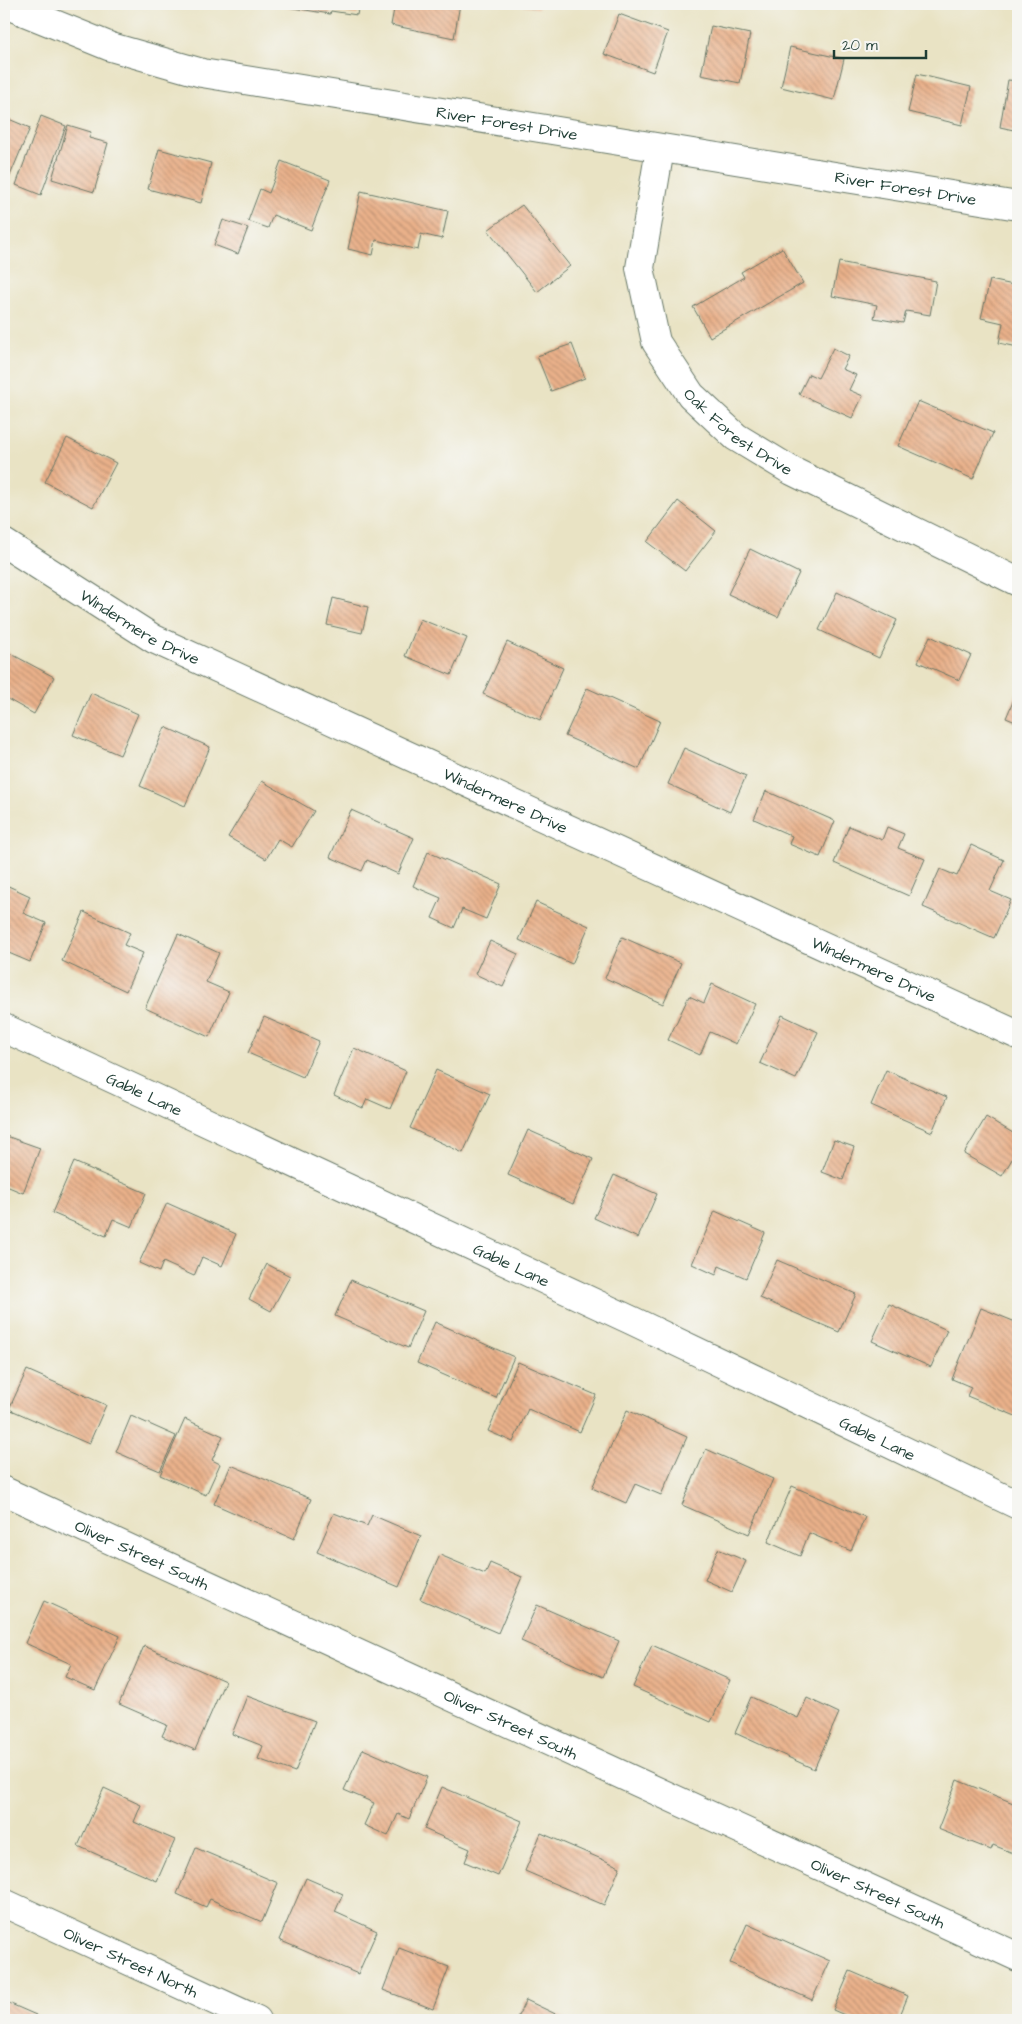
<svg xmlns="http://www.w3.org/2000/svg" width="1022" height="2024" font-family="'Architects Daughter',sans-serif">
	<defs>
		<pattern id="building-back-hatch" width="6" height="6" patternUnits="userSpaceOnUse" patternTransform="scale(1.25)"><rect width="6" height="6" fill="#eab18a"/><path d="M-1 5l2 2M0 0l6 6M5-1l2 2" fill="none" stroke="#bd9172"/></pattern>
	</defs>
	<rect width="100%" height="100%" fill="#f6f6f2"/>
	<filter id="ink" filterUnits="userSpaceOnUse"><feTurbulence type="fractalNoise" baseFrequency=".02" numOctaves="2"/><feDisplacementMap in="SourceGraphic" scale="10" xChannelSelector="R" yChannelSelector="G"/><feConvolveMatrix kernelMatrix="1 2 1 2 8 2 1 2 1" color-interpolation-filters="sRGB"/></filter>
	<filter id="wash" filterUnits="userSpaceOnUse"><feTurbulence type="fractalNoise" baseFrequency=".0096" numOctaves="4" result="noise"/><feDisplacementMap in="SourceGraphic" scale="20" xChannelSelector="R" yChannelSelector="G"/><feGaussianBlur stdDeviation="1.12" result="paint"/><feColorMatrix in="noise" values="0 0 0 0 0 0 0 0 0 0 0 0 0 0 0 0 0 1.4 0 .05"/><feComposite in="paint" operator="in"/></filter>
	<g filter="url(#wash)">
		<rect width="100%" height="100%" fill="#e9e3c4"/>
		<g id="blocks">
			<!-- building -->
			<g fill="url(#building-back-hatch)">
				<path d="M 287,4 L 359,4 L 357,15 L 331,11 L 330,14 L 287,7 Z"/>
				<path d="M 395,4 L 460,4 L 454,38 L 391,25 Z"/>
				<path d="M 517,4 L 539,4 L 538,8 L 516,5 Z"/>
				<path d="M 619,14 L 668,32 L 653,72 L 604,54 Z"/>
				<path d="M 711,26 L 750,34 L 740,83 L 701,75 Z"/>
				<path d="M 790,47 L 844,59 L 834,100 L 781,87 Z"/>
				<path d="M 917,74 L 971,87 L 962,125 L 908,112 Z"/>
				<path d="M 1008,80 L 1018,81 L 1018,131 L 1000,127 Z"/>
				<path d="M 41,116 L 66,126 L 41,195 L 16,185 Z"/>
				<path d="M 4,117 L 30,128 L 4,190 Z"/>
				<path d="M 68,125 L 91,132 L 89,138 L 108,143 L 94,192 L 52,179 Z"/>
				<path d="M 159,149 L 211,163 L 201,203 L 148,189 Z"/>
				<path d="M 281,161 L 330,180 L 311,230 L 273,215 L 268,228 L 248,221 L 260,189 L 269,193 Z"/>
				<path d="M 361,191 L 448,211 L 442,239 L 421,234 L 418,250 L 376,240 L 373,255 L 348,249 Z"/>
				<path d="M 522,205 L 570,266 L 537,292 L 488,230 Z"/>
				<path d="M 223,220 L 248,228 L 238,254 L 214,245 Z"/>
				<path d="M 782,248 L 803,283 L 710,337 L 693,307 L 744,277 L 741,272 Z"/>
				<path d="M 839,262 L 936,281 L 930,315 L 906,311 L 903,323 L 874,318 L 877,305 L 832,296 Z"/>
				<path d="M 990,280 L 1018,286 L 1018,347 L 999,343 L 1003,323 L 981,318 Z"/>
				<path d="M 572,344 L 585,378 L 551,391 L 537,356 Z"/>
				<path d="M 833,348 L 849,356 L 842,369 L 856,375 L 849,390 L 863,396 L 852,418 L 799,394 L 809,374 L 818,378 Z"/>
				<path d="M 918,401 L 993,433 L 973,479 L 898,446 Z"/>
				<path d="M 67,438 L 116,463 L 93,507 L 45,482 Z"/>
				<path d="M 678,501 L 716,531 L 685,571 L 647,542 Z"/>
				<path d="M 750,549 L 799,573 L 778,617 L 728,594 Z"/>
				<path d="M 837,592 L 897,620 L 879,658 L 819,630 Z"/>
				<path d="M 333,598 L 368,607 L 362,633 L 327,625 Z"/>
				<path d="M 420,619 L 467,638 L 451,675 L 405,656 Z"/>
				<path d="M 930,636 L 971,655 L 959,680 L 918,662 Z"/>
				<path d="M 507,642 L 563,668 L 540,720 L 483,694 Z"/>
				<path d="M 4,650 L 54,677 L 34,714 L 4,697 Z"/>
				<path d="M 587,688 L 660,721 L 639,769 L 565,736 Z"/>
				<path d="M 1018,690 L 1018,723 L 1006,718 Z"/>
				<path d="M 91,693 L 138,714 L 120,755 L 73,735 Z"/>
				<path d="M 165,727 L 210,747 L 185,806 L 140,786 Z"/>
				<path d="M 684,748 L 746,776 L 730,812 L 668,784 Z"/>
				<path d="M 262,781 L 314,811 L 292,847 L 278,839 L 266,859 L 228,837 Z"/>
				<path d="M 766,791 L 835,821 L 820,857 L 789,844 L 792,836 L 754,819 Z"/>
				<path d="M 351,810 L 414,838 L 398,874 L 367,860 L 362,871 L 330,857 Z"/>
				<path d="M 849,826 L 882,840 L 887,827 L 904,834 L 898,848 L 925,859 L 909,896 L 834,863 Z"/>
				<path d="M 971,845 L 1004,860 L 990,891 L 1011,900 L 994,938 L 923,907 L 940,869 L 957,876 Z"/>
				<path d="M 428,852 L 501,884 L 486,919 L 462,909 L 454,928 L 432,918 L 441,898 L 413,886 Z"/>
				<path d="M 4,884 L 30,896 L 23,913 L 46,923 L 30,962 L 4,951 Z"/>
				<path d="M 536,902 L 589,926 L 572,964 L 519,940 Z"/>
				<path d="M 84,912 L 130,933 L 124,945 L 143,953 L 126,991 L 62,961 Z"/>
				<path d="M 178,934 L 219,953 L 206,982 L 229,992 L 209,1037 L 145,1008 Z"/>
				<path d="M 622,937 L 681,963 L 663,1004 L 605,978 Z"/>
				<path d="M 490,941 L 518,954 L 503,987 L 475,974 Z"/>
				<path d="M 712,984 L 755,1004 L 736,1044 L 710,1032 L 700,1055 L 668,1040 L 689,996 L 704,1003 Z"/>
				<path d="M 782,1015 L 818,1032 L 796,1079 L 760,1063 Z"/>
				<path d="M 264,1017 L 319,1041 L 303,1077 L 248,1053 Z"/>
				<path d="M 354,1048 L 406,1071 L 390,1109 L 367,1099 L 363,1108 L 334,1095 Z"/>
				<path d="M 436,1070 L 490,1094 L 463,1153 L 410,1128 Z"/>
				<path d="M 886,1070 L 947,1097 L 932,1132 L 871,1105 Z"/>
				<path d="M 986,1117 L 1018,1136 L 1018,1149 L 1002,1176 L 964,1154 Z"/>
				<path d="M 528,1130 L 593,1159 L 573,1204 L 508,1175 Z"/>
				<path d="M 6,1136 L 40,1148 L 23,1193 L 4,1185 L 4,1142 Z"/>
				<path d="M 834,1140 L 854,1147 L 843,1180 L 822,1172 Z"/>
				<path d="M 74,1162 L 146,1193 L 132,1227 L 113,1219 L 106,1236 L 52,1213 Z"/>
				<path d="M 614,1175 L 657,1194 L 638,1238 L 594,1218 Z"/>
				<path d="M 167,1203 L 236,1234 L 222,1266 L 202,1257 L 194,1276 L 163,1262 L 159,1272 L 139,1263 Z"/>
				<path d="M 715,1211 L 765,1233 L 746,1278 L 719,1266 L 716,1275 L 692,1264 Z"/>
				<path d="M 777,1260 L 856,1294 L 839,1332 L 760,1298 Z"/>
				<path d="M 267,1264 L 290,1276 L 271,1311 L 249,1299 Z"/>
				<path d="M 351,1280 L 424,1311 L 408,1348 L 335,1316 Z"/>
				<path d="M 889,1304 L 947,1330 L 931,1367 L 872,1341 Z"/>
				<path d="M 981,1308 L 1018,1323 L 1018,1417 L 967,1396 L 971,1387 L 952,1379 Z"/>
				<path d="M 435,1322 L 514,1357 L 496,1398 L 417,1363 Z"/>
				<path d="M 518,1362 L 596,1395 L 580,1432 L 528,1409 L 513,1442 L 488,1431 Z"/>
				<path d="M 27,1370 L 106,1405 L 89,1444 L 9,1409 Z"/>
				<path d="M 627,1410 L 687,1437 L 661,1495 L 635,1484 L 626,1503 L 592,1488 Z"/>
				<path d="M 131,1416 L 176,1436 L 160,1471 L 116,1452 Z"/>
				<path d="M 185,1419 L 223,1436 L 212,1460 L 220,1464 L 206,1495 L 160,1475 Z"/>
				<path d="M 706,1449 L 773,1479 L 749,1534 L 682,1505 Z"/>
				<path d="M 231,1465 L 311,1499 L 294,1539 L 214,1504 Z"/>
				<path d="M 792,1486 L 865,1517 L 851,1551 L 809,1533 L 800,1556 L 768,1542 Z"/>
				<path d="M 334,1513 L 367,1526 L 372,1515 L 421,1536 L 399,1587 L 317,1552 Z"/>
				<path d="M 718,1549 L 746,1561 L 732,1592 L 705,1580 Z"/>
				<path d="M 440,1555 L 485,1574 L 490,1563 L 522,1577 L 498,1633 L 420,1599 Z"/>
				<path d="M 44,1601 L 120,1636 L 95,1690 L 65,1677 L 71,1664 L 25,1643 Z"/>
				<path d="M 537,1605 L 619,1641 L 603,1677 L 521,1641 Z"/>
				<path d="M 652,1645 L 730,1680 L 711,1722 L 633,1687 Z"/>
				<path d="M 144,1646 L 225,1681 L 195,1750 L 162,1736 L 167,1725 L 119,1704 Z"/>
				<path d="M 247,1696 L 315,1721 L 295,1772 L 258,1759 L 263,1746 L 232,1734 Z"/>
				<path d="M 751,1697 L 798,1718 L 807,1698 L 839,1713 L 814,1769 L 735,1733 Z"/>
				<path d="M 363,1749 L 427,1777 L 409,1819 L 398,1814 L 388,1836 L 364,1825 L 374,1803 L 344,1790 Z"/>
				<path d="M 957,1780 L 1018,1805 L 1018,1855 L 993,1845 L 991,1850 L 938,1829 Z"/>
				<path d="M 442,1787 L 522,1821 L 498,1876 L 465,1862 L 470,1849 L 424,1829 Z"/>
				<path d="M 104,1788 L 141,1805 L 134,1822 L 175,1840 L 157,1881 L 78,1846 Z"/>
				<path d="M 541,1833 L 620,1867 L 604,1905 L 525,1871 Z"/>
				<path d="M 196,1848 L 278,1883 L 262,1922 L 210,1899 L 206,1907 L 177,1894 Z"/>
				<path d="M 306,1878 L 343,1894 L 335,1912 L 377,1931 L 358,1974 L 279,1940 Z"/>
				<path d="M 747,1924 L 830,1961 L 812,2000 L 730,1963 Z"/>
				<path d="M 399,1948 L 449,1967 L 433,2009 L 383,1990 Z"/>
				<path d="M 850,1971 L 908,1996 L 898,2020 L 856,2020 L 833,2010 Z"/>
				<path d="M 526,2000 L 568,2020 L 516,2020 Z"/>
				<path d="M 4,2001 L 36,2015 L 34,2020 L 4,2020 Z"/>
			</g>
		</g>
	</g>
	<g filter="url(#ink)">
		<use href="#blocks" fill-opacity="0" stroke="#676" stroke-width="1"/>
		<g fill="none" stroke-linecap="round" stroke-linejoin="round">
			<!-- minor casing -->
			<g stroke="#676" stroke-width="30">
				<g id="minor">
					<path id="s1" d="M 5,4 L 111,47 L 202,73 L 1018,206"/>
					<path id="s2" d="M 660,149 L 640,268 L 656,342 L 691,395 L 736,437 L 792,471 L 1018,582"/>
					<path id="s3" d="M 4,543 L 154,639 L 1018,1035"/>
					<path id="s4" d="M 4,1028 L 633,1321 L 1018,1505"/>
					<path id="s5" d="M 4,1491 L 1018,1957"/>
					<path id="s6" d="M 4,1903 L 257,2020"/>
				</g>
			</g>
			<!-- minor -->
			<use href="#minor" stroke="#fff" stroke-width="28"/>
		</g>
	</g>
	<g text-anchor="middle" stroke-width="5" stroke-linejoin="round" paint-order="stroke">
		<!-- street labels -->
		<g font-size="16" fill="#1f3d34" stroke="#f6f6f2">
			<text dy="6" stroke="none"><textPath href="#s1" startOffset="518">River Forest Drive</textPath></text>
			<text dy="6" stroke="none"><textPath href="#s1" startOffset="922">River Forest Drive</textPath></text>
			<text dy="6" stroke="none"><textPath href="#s2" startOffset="320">Oak Forest Drive</textPath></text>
			<text dy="6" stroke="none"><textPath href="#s3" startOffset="160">Windermere Drive</textPath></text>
			<text dy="6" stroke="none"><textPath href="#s3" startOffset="565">Windermere Drive</textPath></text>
			<text dy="6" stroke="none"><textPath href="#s3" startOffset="970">Windermere Drive</textPath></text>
			<text dy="6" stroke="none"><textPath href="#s4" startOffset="155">Gable Lane</textPath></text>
			<text dy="6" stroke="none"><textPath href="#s4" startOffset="560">Gable Lane</textPath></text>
			<text dy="6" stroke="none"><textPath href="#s4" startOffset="965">Gable Lane</textPath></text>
			<text dy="6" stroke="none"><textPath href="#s5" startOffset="152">Oliver Street South</textPath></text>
			<text dy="6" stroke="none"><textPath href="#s5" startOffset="558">Oliver Street South</textPath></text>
			<text dy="6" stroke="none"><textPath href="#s5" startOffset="962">Oliver Street South</textPath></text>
			<text dy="6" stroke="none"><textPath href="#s6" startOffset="140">Oliver Street North</textPath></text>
		</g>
	</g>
	<!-- margin -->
	<rect width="1022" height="2024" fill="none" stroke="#f6f6f2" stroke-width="20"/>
	<!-- scale -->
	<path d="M834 50v8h92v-8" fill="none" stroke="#1f3d34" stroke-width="2.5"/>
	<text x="842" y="50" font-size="15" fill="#1f3d34" stroke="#f6f6f2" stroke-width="4" paint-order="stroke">20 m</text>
</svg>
